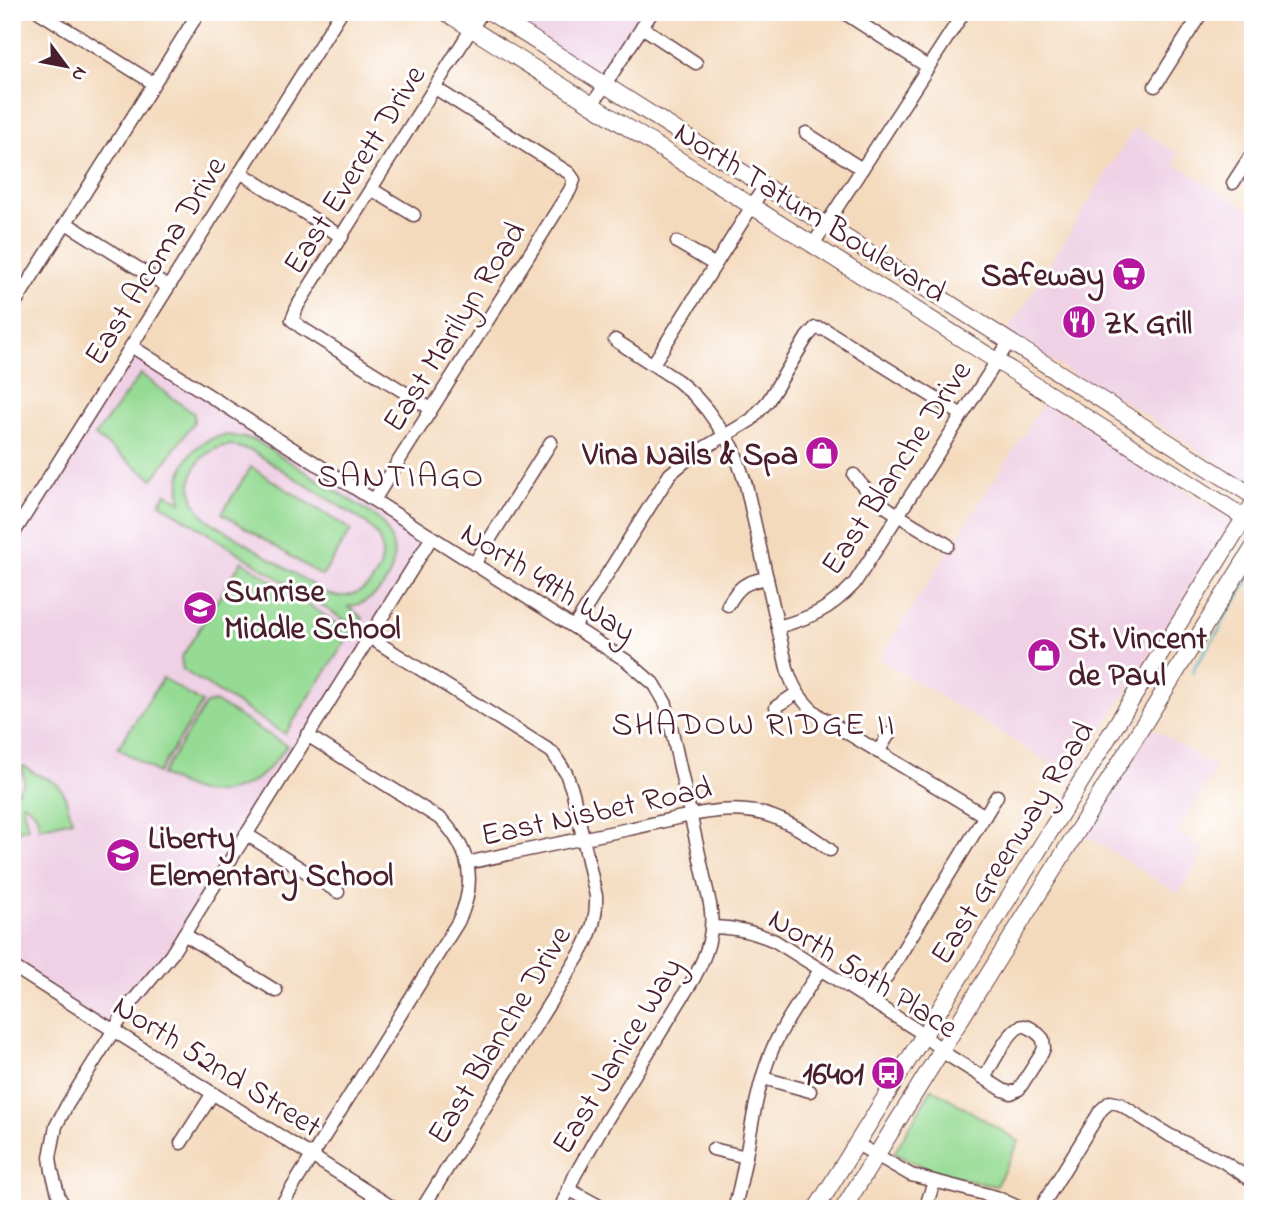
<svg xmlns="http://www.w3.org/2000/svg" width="1265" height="1221" font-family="'Indie Flower',sans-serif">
	<rect width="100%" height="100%" fill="#fff"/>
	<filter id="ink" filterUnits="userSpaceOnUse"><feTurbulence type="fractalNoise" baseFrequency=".0143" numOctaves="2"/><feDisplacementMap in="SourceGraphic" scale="14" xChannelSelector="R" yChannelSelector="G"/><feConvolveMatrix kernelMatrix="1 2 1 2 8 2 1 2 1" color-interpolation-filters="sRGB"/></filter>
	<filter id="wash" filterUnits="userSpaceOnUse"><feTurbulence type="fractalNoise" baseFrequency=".00686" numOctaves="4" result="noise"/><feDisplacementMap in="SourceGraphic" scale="28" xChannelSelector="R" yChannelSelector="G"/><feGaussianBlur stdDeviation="1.57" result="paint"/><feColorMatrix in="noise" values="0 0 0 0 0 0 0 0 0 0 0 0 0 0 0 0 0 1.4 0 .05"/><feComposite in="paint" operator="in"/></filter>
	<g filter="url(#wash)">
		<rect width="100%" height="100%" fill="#f4dabd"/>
		<!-- built -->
		<g fill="#efd0e5">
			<path d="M 501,12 L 643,12 L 603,72 L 598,74 Z"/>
			<path d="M 1135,127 L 1179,154 L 1174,163 L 1253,212 L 1253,487 L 1118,397 L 1102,392 L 1007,333 Z"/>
			<path d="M 131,346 L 432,537 L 171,955 L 114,1030 L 12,966 L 12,536 Z"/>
			<path d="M 1045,401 L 1232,521 L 1073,777 L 879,659 Z"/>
			<path d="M 1152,728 L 1217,768 L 1177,832 L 1205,850 L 1178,894 L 1085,835 Z"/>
		</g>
		<!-- green -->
		<g fill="#96db94" stroke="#707d60" stroke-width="2" fill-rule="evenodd">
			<path d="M 141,374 L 194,414 L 194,422 L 153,479 L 95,436 Z"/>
			<path d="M 227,435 L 255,440 L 369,512 C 411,539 396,599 348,607 L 363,618 L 357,628 L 160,503 L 166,493 L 181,502 C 175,469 191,439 227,435 ZM 230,445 L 252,451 L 363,521 C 368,525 374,530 378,537 C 392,565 368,600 336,596 C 329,595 322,591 316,587 L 213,523 C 177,499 187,451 230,445 Z"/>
			<path d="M 251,467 L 351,530 L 322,576 L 222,513 Z"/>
			<path d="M 242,561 L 351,633 L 285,734 L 183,670 L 181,658 Z"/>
			<path d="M 163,678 L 202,703 L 158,773 L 118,748 Z"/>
			<path d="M 216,702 L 287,746 C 280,755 273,764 266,771 C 248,789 219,797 195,791 C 183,787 172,780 161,775 L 206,704 Z"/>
			<path d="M 24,766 C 33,775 45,776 55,783 C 66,790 68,808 72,820 L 39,828 C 38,812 35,811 22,803 L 28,828 L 12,831 L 12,792 L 19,791 L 19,788 C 27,783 23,775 22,767 Z"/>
			<path d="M 932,1088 L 1019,1141 L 996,1186 C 960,1180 926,1170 894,1153 Z"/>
		</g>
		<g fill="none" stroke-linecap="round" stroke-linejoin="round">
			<!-- stream -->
			<path stroke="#46b4c2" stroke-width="2.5" d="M 1193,673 L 1195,666 L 1220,629 L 1224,619 L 1253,574"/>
		</g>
	</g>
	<g filter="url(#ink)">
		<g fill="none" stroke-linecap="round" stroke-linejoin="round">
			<!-- minor casing -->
			<g stroke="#643b41" stroke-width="15">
				<g id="minor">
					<path d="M 39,12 L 153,83"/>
					<path d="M 843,12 L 928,67"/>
					<path d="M 1076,12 L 1078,14"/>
					<path d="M 642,27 L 696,63"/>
					<path d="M 1155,86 L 1202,12"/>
					<path d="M 592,105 L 652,12"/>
					<path d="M 806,133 L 862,169"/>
					<path d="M 240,172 L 342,237"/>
					<path d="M 1233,183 L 1253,152"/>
					<path d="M 371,189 L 414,215"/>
					<path d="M 66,223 L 168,287"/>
					<path d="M 677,242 L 715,265"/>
					<path d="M 812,246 L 964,12"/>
					<path d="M 12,308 L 199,12"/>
					<path d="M 615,340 L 678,381 L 694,395 L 707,410 L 733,447 L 746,485 L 787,668 C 793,689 803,704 821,717 L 985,816"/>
					<path d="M 131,346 L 627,661 L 655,685 L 666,704 L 710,904 C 715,932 707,954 694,978 L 601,1129 L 575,1175 L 560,1209"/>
					<path d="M 653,364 L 764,187"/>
					<path d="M 431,409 L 302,328 L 292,320 L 298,305 L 482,12"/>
					<path d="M 854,475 C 876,507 916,525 948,545"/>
					<path d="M 374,500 L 570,190 L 574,180 L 569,173 L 435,88"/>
					<path d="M 12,536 L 341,12"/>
					<path d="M 474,564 L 551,442"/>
					<path d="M 728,605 C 739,586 745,582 767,578"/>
					<path d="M 574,627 L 670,474 L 694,454 L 751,420 L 768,401 L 807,337 L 815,328 L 826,330 L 962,415"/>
					<path d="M 778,627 C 812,617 829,610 854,584 L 1009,342"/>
					<path d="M 369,637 L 552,752 L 566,773 L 573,793 L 596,896 C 597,916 592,931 583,949 L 422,1209"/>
					<path d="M 776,707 L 797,693"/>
					<path d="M 878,752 L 889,734"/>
					<path d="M 246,834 L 338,892"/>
					<path d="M 467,863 C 521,851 575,840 629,829 C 669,821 714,805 755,812 C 783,817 808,833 830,850"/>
					<path d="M 712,927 C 738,928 751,931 775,941 L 917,1030 L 949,1056 L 1003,1090 L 1011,1093 L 1019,1089 L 1042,1053 L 1044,1048 L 1043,1039 C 1039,1034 1031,1027 1025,1026 C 1011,1024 991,1067 984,1078"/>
					<path d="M 184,934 L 276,991"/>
					<path d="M 12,966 L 395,1209"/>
					<path d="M 871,1002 L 997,796"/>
					<path d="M 763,1078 L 810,1091"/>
					<path d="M 181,1143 L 213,1093"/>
					<path d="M 857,1144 L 911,1175 L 996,1197 L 1022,1209"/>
					<path d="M 713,1149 L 746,1157"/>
					<path d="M 568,1189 L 605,1209"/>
					<path d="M 66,1209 L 59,1197 L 52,1171 L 50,1157 L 56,1126 L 67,1105 L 122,1017 L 133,1001 L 171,955 L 432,537"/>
					<path d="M 279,1209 L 458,922 C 477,883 471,851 442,820 L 307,735"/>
					<path d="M 734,1209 C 749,1158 751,1104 770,1055 C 780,1028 804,995 820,970"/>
					<path d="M 925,1209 L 934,1182"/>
					<path d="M 1040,1209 L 1101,1110 L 1110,1102 L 1120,1104 L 1169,1135 L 1222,1161 L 1253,1181"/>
				</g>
			</g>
			<!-- major casing -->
			<g stroke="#643b41" stroke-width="18">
				<g id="major">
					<path d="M 445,12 L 1253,523"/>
					<path d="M 490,12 L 1253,496"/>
					<path d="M 816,1209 L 1253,504"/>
					<path d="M 843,1209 L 1253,548"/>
				</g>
			</g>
			<!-- minor -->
			<use href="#minor" stroke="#fff" stroke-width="12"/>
			<!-- major -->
			<use href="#major" stroke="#fff" stroke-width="16"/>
		</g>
	</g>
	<!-- icons -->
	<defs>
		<g id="supermarket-disc" transform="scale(1.75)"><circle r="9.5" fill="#b5179e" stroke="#fff"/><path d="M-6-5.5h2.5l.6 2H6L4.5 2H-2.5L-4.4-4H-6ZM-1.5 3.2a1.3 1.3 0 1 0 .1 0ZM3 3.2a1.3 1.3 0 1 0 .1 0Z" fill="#fff"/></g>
		<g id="restaurant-disc" transform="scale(1.75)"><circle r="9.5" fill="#b5179e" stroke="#fff"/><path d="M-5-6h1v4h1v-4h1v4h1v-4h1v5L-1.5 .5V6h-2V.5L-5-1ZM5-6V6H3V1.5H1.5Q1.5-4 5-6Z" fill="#fff"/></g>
		<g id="shop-disc" transform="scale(1.75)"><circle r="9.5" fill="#b5179e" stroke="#fff"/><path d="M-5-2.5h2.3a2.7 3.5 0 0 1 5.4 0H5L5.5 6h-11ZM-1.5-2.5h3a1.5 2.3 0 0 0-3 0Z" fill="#fff"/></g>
		<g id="school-disc" transform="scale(1.75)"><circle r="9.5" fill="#b5179e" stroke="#fff"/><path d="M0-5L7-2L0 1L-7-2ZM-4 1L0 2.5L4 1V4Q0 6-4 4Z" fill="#fff"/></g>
		<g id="bus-disc" transform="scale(1.75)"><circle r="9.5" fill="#b5179e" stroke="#fff"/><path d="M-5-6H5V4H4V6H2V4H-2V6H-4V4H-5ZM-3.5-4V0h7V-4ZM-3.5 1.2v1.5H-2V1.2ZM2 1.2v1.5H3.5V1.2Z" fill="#fff"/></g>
	</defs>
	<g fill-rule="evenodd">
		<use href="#supermarket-disc" x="1129" y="274"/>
		<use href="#restaurant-disc" x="1079" y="322"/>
		<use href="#shop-disc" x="822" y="453"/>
		<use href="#school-disc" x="200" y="608"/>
		<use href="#shop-disc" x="1044" y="655"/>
		<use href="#school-disc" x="123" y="855"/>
		<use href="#bus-disc" x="888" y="1073"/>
	</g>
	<g text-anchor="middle" stroke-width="6" stroke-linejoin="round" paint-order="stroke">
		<!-- street labels -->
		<g font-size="32" fill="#4a1f2b" stroke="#fff">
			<text transform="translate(353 169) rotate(-58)" y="11">East Everett Drive</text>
			<text transform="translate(811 211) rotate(32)" y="11">North Tatum Boulevard</text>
			<text transform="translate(154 260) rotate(-58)" y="11">East Acoma Drive</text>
			<text transform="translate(453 326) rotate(-58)" y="11">East Marilyn Road</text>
			<text transform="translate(895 467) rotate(-57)" y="11">East Blanche Drive</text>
			<text transform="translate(549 581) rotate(32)" y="11">North 49th Way</text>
			<text transform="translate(596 810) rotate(-12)" y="11">East Nisbet Road</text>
			<text transform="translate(1011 842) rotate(-58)" y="11">East Greenway Road</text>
			<text transform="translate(864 972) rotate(32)" y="11">North 50th Place</text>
			<text transform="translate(498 1034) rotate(-59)" y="11">East Blanche Drive</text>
			<text transform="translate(616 1055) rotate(-59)" y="11">East Janice Way</text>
			<text transform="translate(218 1065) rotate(32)" y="11">North 52nd Street</text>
		</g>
		<!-- poi labels -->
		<g font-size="32" font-weight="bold" fill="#4a1f2b" stroke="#fff" text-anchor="start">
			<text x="1104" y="285" text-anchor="end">Safeway</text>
			<text x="1104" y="333">ZK Grill</text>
			<text x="798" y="464" text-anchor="end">Vina Nails &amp; Spa</text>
			<text x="224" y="601">Sunrise<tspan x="224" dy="37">Middle School</tspan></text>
			<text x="1068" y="648">St. Vincent<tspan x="1068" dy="37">de Paul</tspan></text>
			<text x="148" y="848">Liberty<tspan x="148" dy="37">Elementary School</tspan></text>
			<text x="864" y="1084" text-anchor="end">16401</text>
		</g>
		<!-- neighbourhood labels -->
		<g font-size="33" letter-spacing="2" fill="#4a1f2b" stroke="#fff">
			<text x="401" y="486">SANTIAGO</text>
			<text x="754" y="734">SHADOW RIDGE II</text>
		</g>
	</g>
	<!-- margin -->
	<rect width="1265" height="1221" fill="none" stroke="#fff" stroke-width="42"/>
	<!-- north arrow -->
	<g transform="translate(66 66) rotate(122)" stroke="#ffffff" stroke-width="5" paint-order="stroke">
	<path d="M0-5L12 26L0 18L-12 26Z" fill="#4a1f2b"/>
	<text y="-10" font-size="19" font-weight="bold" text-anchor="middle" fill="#4a1f2b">N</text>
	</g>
</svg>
